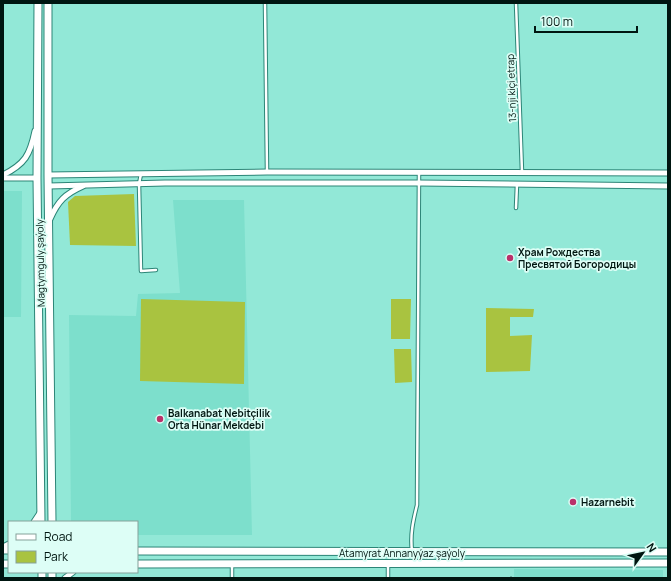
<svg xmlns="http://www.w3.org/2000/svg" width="671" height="581" font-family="Manrope,sans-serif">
	<rect width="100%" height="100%" fill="#92e8d7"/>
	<!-- built -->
	<g fill="#7ddfcc">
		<path d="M 3,191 L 22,191 L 21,317 L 3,317 Z"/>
		<path d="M 173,200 L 244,200 L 252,535 L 137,535 L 137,522 L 71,522 L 69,315 L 136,316 L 138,294 L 180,293 Z"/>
		<path d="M 514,569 L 663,570 L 663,578 L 514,578 Z"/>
	</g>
	<!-- green -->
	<g fill="#a9c340">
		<path d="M 134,194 L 136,246 L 70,245 L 68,202 L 75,196 Z"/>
		<path d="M 141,299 L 245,302 L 244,384 L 140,381 Z"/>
		<path d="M 391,299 L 411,299 L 410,339 L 391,339 Z"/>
		<path d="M 486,308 L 534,309 L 533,317 L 510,317 L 510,336 L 532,335 L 530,371 L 486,372 Z"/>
		<path d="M 394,349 L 411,349 L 412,382 L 395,383 Z"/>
	</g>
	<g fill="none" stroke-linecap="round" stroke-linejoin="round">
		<!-- lane casing -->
		<g stroke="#2c8577" stroke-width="4.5">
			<g id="lane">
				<path d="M 265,3 L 267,171"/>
				<path d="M 516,3 L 522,172"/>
				<path d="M 141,174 L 139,184 L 141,271 L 156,270"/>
				<path d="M 516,208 L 517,184"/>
				<path d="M 412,551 C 410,535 413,521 417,505 L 419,173"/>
				<path d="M 232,578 L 232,565"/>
				<path d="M 388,578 L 388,564"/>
			</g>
		</g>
		<!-- street casing -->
		<g stroke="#2c8577" stroke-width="7">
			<g id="street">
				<path d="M 3,175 C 25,164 30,155 35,131"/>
				<path d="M 48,175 L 267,172 L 668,173"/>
				<path d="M 3,178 L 37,178"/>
				<path d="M 49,186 L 165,183 L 419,183 L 668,186"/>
				<path d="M 50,219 C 58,201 65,194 83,186"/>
				<path d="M 34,522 L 40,513"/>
				<path d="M 3,547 L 9,544"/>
				<path d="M 65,578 L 73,572"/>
			</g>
		</g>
		<!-- secondary casing -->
		<g stroke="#2c8577" stroke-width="9">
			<g id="secondary">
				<path d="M 38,3 L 37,178 L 41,522"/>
				<path d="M 48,3 L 48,175 L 52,522"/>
				<path d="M 3,550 L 9,550"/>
				<path d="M 137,551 L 668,552"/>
				<path d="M 3,564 L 9,564"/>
				<path d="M 137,564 L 668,563"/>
				<path d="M 42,572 L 42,578"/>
				<path d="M 52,578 L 52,572"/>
			</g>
		</g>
		<!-- path -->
		<path stroke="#487e73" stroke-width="1" stroke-dasharray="2 3" stroke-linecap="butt" d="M 511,576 L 511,578"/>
		<!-- lane -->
		<use href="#lane" stroke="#fff" stroke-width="2.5"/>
		<!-- street -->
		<use href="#street" stroke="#fff" stroke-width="5"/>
		<!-- secondary -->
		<use href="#secondary" stroke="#fff" stroke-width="7"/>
	</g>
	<!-- markers -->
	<g fill="#ba306a" stroke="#ddfef6" stroke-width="1.5">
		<circle cx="510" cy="258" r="4"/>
		<circle cx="160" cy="419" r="4"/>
		<circle cx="573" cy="502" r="4"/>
	</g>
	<g text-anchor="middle" stroke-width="3.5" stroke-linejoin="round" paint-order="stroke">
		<!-- street labels -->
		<g font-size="10" fill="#001611" stroke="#ddfef6">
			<text transform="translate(511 88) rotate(-92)" y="4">13-nji kiçi etrap</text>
			<text transform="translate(40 263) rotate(-91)" y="4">Magtymguly şaýoly</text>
			<text x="402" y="557">Atamyrat Annanyýaz şaýoly</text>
		</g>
		<!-- poi labels -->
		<g font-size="10" font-weight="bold" fill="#001611" stroke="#ddfef6" text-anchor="start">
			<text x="518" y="256">Храм Рождества<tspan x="518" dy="12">Пресвятой Богородицы</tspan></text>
			<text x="168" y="417">Balkanabat Nebitçilik<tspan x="168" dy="12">Orta Hünar Mekdebi</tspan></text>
			<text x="581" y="506">Hazarnebit</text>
		</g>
	</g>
	<!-- border -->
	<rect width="671" height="581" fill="none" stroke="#001611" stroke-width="8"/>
	<!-- legend -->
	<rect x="8" y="521" width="130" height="52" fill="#ddfef6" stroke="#85a19a"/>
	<rect x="16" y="534" width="20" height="6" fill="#ffffff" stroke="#85a19a"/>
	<text x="44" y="541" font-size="12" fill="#001611">Road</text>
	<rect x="16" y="551" width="20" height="12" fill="#a9c340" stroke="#85a19a"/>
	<text x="44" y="561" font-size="12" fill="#001611">Park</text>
	<!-- north arrow -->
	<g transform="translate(643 553) rotate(57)" stroke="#ddfef6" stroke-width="3" paint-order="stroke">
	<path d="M0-3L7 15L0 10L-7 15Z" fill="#001611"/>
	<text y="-6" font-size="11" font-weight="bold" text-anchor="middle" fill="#001611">N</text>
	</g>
	<!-- scale -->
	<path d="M535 26v6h102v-6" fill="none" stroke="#001611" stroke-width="2"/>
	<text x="541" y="26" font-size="12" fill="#001611" stroke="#ddfef6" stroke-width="3" paint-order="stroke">100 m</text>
</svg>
